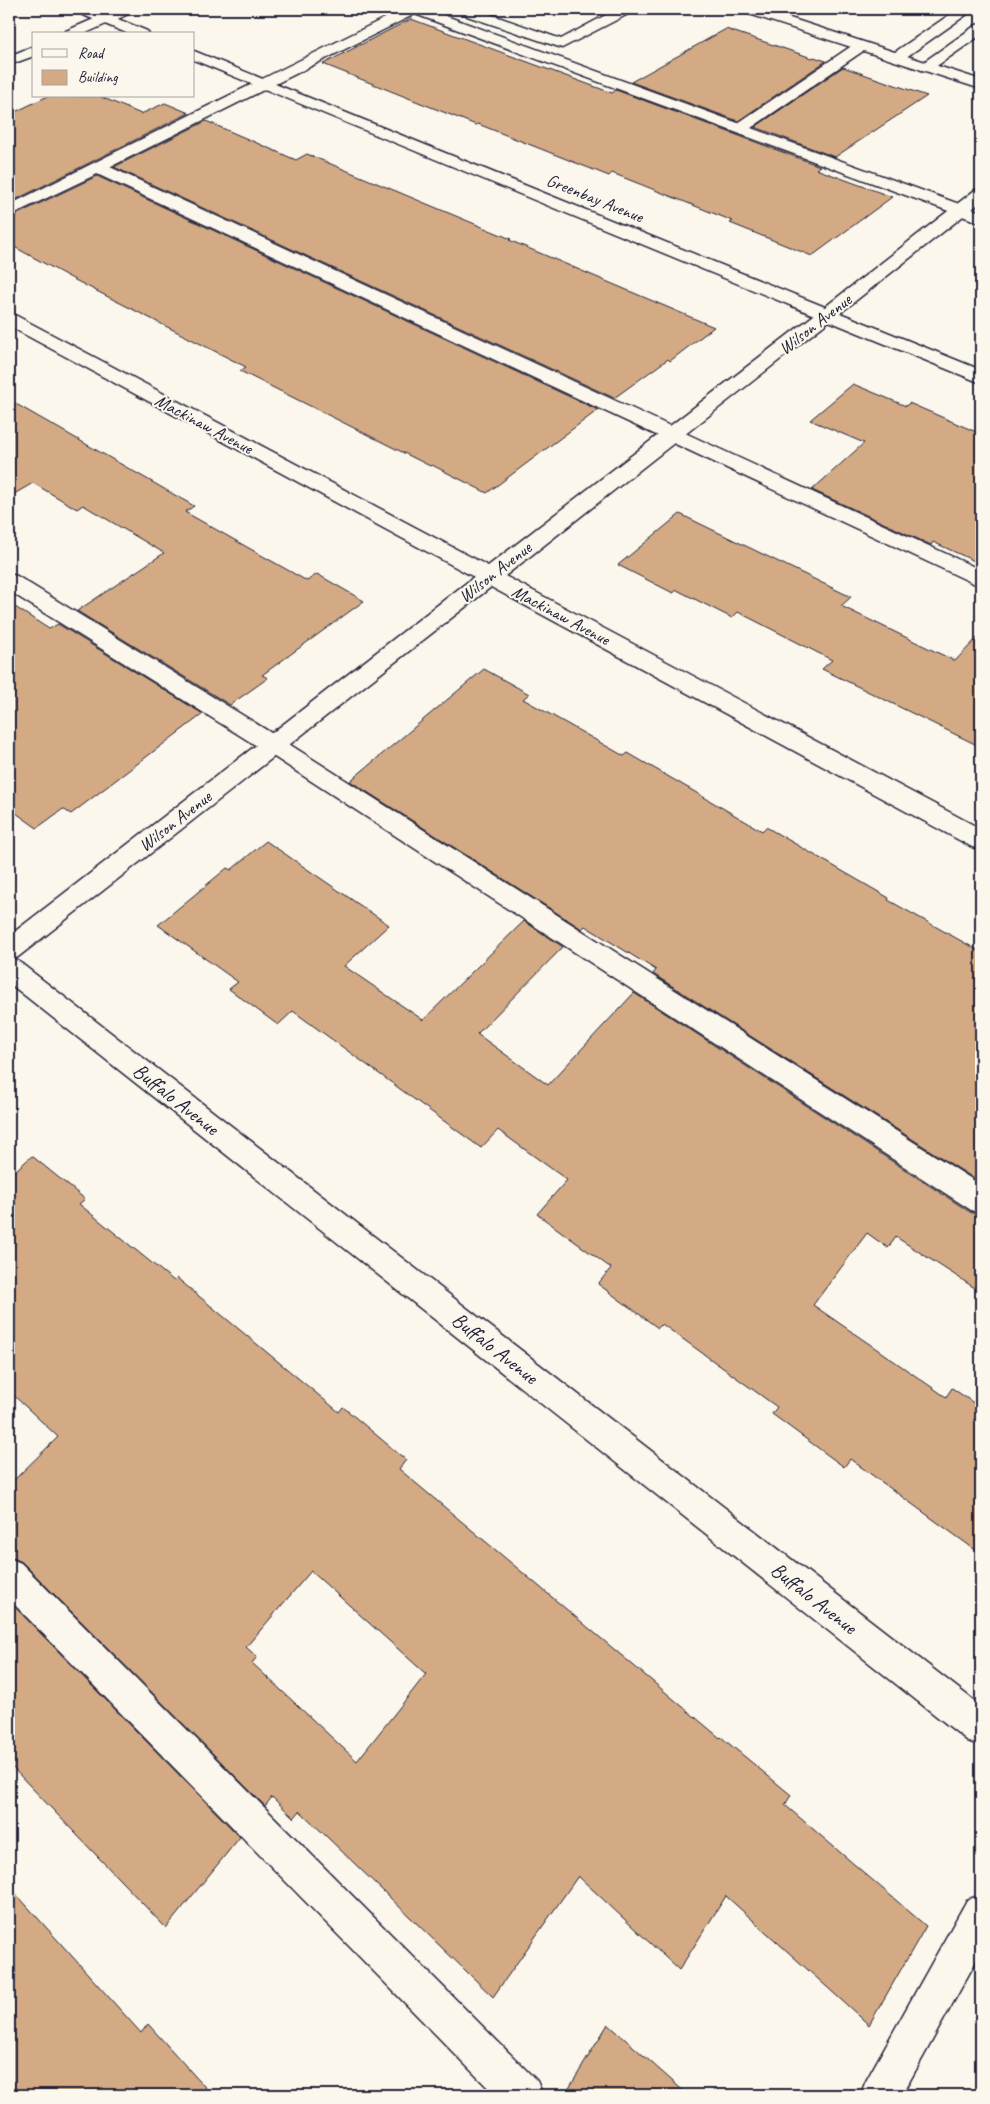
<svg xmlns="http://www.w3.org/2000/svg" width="990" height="2104" font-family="Caveat,sans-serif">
	<rect width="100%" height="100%" fill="#fbf7ec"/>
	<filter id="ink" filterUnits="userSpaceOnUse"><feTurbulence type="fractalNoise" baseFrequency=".02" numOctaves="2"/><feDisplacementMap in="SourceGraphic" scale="10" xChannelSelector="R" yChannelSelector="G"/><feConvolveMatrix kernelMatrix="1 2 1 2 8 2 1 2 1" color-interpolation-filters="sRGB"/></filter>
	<g filter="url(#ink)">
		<!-- building -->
		<g fill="#d3aa84" stroke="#22223b" fill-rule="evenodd">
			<path d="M 411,19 L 612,93 L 616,90 L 820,166 L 816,169 L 892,197 L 812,256 L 730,223 L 733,221 L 612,173 L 609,176 L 478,124 L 476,125 L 323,64 Z"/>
			<path d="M 726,29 L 812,58 L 814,57 L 826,61 L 738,121 L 631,82 Z"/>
			<path d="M 843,67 L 927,96 L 835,157 L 755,127 Z"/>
			<path d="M 48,96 L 99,96 L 141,114 L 165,103 L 189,113 L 9,203 L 9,115 Z"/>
			<path d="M 206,121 L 296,160 L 307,154 L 511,239 L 509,240 L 714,327 L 670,361 L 668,359 L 614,398 L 114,167 Z"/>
			<path d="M 97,176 L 598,410 L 487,493 L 432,465 L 430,466 L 240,371 L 246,367 L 71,278 L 9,244 L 9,218 Z"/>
			<path d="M 853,384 L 906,406 L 909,403 L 981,434 L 981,564 L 933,542 L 931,545 L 812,490 L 864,443 L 810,420 Z"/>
			<path d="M 9,400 L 194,506 L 185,512 L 307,581 L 317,574 L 364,601 L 262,675 L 268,678 L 230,705 L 77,611 L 164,553 L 83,505 L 77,509 L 33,483 L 9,497 Z"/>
			<path d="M 680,514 L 851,597 L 841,606 L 955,661 L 981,634 L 981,747 L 822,669 L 832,660 L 738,612 L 732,618 L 677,590 L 673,593 L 618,565 Z"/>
			<path d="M 9,603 L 49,629 L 58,624 L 203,714 L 71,814 L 63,809 L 37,828 L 9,808 Z"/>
			<path d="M 484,669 L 529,694 L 523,699 L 624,756 L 628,753 L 762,831 L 766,827 L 889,898 L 888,900 L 981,952 L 981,1183 L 653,974 L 656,970 L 585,926 L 582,929 L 350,781 Z"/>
			<path d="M 266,841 L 389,925 L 344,966 L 423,1020 L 524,921 L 563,947 L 477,1034 L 548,1085 L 634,993 L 970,1212 L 981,1216 L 981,1292 L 896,1237 L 888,1248 L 867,1233 L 813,1305 L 946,1397 L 952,1388 L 981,1408 L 981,1554 L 850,1459 L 844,1467 L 772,1414 L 777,1407 L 662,1324 L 658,1328 L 598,1284 L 611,1268 L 537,1214 L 567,1180 L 498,1130 L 481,1148 L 293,1011 L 278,1025 L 229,989 L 238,982 L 158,925 L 227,868 L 231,870 Z"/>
			<path d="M 32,1156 L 85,1199 L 79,1204 L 174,1281 L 177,1278 L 339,1412 L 343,1407 L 406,1460 L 399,1469 L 720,1738 L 721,1737 L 791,1795 L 785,1805 L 926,1926 L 869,2025 L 726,1896 L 679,1970 L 578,1876 L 493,1997 L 300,1811 L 294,1818 L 272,1797 L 265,1806 L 22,1562 L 9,1556 L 9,1485 L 58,1437 L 9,1391 L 9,1176 ZM 311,1571 L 426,1674 L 357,1761 L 252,1663 L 257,1657 L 246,1647 Z"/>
			<path d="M 9,1601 L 240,1837 L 166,1928 L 9,1764 Z"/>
			<path d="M 9,1886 L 141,2033 L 148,2024 L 212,2095 L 9,2095 Z"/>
			<path d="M 608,2024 L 688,2095 L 565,2095 Z"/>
		</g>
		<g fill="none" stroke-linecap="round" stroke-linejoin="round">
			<!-- lane casing -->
			<g stroke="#22223b" stroke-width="3">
				<g id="lane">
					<path d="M 403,9 L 427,9 L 738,123 L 856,43 L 866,43 L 868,46 L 866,49 L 751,128 L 981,212 L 981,223 L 415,14 L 110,167 L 981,570 L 981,585 L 973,583 L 97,174 L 9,216 L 9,205 Z"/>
					<path d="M 469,9 L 486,9 L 484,12 L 561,39 L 617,9 L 634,9 L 632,12 L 562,48 L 467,16 L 465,13 Z"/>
					<path d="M 958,9 L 973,10 L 902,60 L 892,60 L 890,57 L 892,54 Z"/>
					<path d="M 981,24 L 981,35 L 931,70 L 921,70 L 919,67 L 921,64 L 976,25 Z"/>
					<path d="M 9,574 L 17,576 L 281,739 L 981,1185 L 981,1214 L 971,1210 L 265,751 L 9,591 Z"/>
					<path d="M 9,1558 L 21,1563 L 537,2081 L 543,2095 L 495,2095 L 9,1599 Z"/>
					<path d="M 981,1895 L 981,1952 L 902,2095 L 860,2095 L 866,2081 L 967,1900 Z"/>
				</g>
			</g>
			<!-- street casing -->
			<g stroke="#22223b" stroke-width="3">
				<g id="street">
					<path d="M 74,9 L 93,9 L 147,31 L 149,34 L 129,34 L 76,12 Z"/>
					<path d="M 194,51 L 825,307 L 975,190 L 981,189 L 981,202 L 840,313 L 981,370 L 981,383 L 829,321 L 505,576 L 981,829 L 981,849 L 972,847 L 491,587 L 18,957 L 13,959 L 18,961 L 981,1706 L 981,1746 L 968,1741 L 9,983 L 9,936 L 474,577 L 9,326 L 9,314 L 15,315 L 488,566 L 814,315 L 194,60 Z"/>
				</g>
			</g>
			<!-- secondary casing -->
			<g stroke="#22223b" stroke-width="3">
				<g id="secondary">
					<path d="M 117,9 L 135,9 L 133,12 L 84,34 L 64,34 L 66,31 Z"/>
					<path d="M 741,9 L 762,9 L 981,80 L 981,89 L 743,12 Z"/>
					<path d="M 34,46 L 34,56 L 9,65 L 9,56 Z"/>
				</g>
			</g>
			<!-- lane -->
			<use href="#lane" fill="#fbf7ec" fill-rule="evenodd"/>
			<!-- street -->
			<use href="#street" fill="#fbf7ec" fill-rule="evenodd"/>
			<!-- secondary -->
			<use href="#secondary" fill="#fbf7ec" fill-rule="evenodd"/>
		</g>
	</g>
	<g text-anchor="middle" stroke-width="4" stroke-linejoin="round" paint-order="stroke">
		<!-- far-street labels -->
		<g font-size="18" fill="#22223b" stroke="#fbf7ec">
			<text transform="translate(595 198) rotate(22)" y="6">Greenbay Avenue</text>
			<text transform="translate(815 324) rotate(-38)" y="6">Wilson Avenue</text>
			<text transform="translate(204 424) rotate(28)" y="6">Mackinaw Avenue</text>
			<text transform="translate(495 572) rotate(-38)" y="6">Wilson Avenue</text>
			<text transform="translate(561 615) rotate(28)" y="6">Mackinaw Avenue</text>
			<text transform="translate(175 821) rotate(-38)" y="6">Wilson Avenue</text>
		</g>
		<!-- street labels -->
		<g font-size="21" fill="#22223b" stroke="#fbf7ec">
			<text transform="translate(176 1099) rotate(38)" y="7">Buffalo Avenue</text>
			<text transform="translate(495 1348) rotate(38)" y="7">Buffalo Avenue</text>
			<text transform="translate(814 1598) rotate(38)" y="7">Buffalo Avenue</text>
		</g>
	</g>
	<!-- margin -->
	<rect width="990" height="2104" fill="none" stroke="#fbf7ec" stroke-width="30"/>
	<rect x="15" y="15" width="960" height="2074" fill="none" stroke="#22223b" stroke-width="2" filter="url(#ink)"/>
	<!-- legend -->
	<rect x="32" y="32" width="162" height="65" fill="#fbf7ec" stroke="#a4a2a5"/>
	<rect x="42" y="49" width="25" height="8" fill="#fbf7ec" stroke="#a4a2a5"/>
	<text x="78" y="58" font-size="15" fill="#22223b">Road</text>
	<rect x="42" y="70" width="25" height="15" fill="#d3aa84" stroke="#a4a2a5"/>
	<text x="78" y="82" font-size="15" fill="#22223b">Building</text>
</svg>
